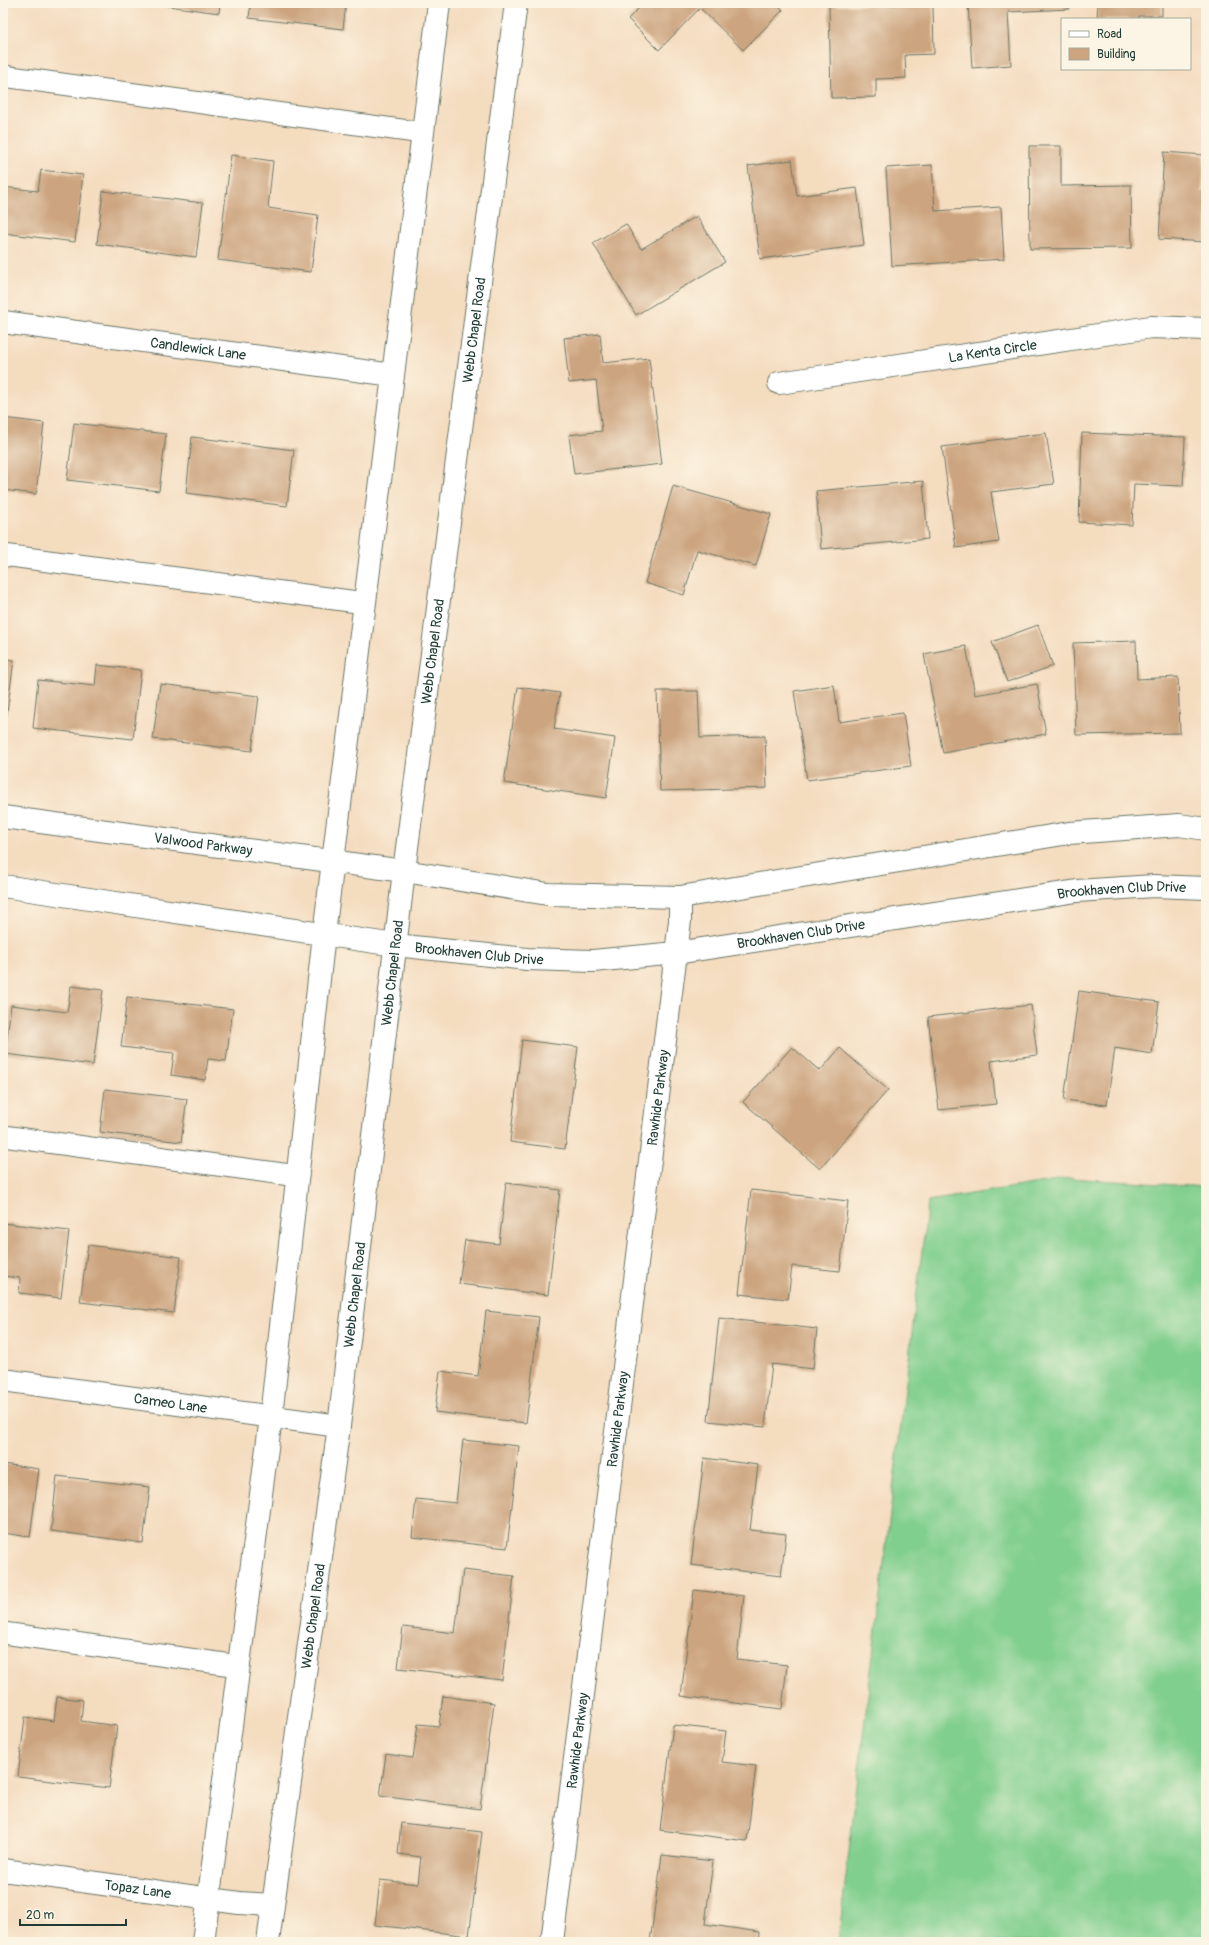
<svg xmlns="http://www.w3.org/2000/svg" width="1209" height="1945" font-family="Pangolin,sans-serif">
	<rect width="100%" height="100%" fill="#fcf5e5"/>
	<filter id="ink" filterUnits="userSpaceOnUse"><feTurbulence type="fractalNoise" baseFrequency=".025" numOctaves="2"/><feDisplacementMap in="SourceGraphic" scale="8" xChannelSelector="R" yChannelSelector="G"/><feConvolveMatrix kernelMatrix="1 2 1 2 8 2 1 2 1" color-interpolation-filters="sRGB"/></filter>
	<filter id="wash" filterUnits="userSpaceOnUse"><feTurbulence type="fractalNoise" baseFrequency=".012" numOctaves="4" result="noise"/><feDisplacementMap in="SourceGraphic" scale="16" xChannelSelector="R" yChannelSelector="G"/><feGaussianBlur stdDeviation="0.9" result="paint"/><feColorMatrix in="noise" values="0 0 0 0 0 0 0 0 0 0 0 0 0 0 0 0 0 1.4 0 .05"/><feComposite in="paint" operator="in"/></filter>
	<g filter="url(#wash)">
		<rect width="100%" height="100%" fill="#f4dcbf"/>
		<!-- grass -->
		<path fill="#81cf8e" stroke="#508661" d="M 1069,1178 L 1206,1187 L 1206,1942 L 838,1942 L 928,1201 Z"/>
		<g id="blocks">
			<!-- building -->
			<g fill="#cca47f">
				<path d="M 146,3 L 220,3 L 219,13 Z"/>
				<path d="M 251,3 L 346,3 L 343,29 L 249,18 Z"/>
				<path d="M 644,3 L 776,3 L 783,10 L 743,50 L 700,8 L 659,50 L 628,19 Z"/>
				<path d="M 968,3 L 1069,3 L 1069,9 L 1008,12 L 1011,65 L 972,68 Z"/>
				<path d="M 1098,3 L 1162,3 L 1162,16 L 1139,16 L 1139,19 L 1097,19 Z"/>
				<path d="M 933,4 L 934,54 L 905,55 L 906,78 L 876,79 L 876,97 L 831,98 L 829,6 Z"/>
				<path d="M 1029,146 L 1061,146 L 1061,186 L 1131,185 L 1132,248 L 1030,249 Z"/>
				<path d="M 1164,152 L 1204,155 L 1202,192 L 1206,192 L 1206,242 L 1159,239 Z"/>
				<path d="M 231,155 L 273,161 L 268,208 L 318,215 L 311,272 L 218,260 Z"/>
				<path d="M 792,160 L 797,196 L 857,188 L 864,245 L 760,259 L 748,166 Z"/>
				<path d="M 932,165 L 935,211 L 1001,207 L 1004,259 L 892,266 L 886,168 Z"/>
				<path d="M 41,170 L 83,175 L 75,242 L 3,233 L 3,187 L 38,191 Z"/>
				<path d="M 103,191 L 203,203 L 196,257 L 97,244 Z"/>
				<path d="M 697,216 L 725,262 L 636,315 L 593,243 L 626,224 L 641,249 Z"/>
				<path d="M 600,334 L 603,363 L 649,358 L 662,464 L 574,474 L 569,435 L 602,431 L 596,380 L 569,383 L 564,338 Z"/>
				<path d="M 3,418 L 44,423 L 36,494 L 3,490 Z"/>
				<path d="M 74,423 L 166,434 L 159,491 L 67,480 Z"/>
				<path d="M 1046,433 L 1054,484 L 991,492 L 999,542 L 956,548 L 942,447 Z"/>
				<path d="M 1082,433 L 1185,437 L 1183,486 L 1134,484 L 1132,525 L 1079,522 Z"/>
				<path d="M 192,437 L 294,450 L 287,506 L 186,493 Z"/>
				<path d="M 923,481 L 928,539 L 821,549 L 816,491 Z"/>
				<path d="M 673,486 L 771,514 L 756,566 L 697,550 L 684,595 L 645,583 Z"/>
				<path d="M 1038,625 L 1053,666 L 1007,682 L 992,642 Z"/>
				<path d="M 1136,641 L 1137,679 L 1178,677 L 1180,733 L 1076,735 L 1073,643 Z"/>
				<path d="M 966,646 L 975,695 L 1037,684 L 1046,734 L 943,753 L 924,654 Z"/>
				<path d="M 3,659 L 14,660 L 6,720 L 3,720 Z"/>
				<path d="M 97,665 L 141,670 L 133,739 L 33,728 L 38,680 L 95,686 Z"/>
				<path d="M 160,684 L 259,696 L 252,751 L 153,739 Z"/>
				<path d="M 834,685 L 839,722 L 903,713 L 911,766 L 807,780 L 794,691 Z"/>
				<path d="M 518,687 L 560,693 L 554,729 L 615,738 L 606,798 L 504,783 Z"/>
				<path d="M 657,691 L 698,691 L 700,738 L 765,736 L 767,788 L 660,791 Z"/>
				<path d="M 71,986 L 103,990 L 93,1065 L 5,1054 L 11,1005 L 67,1012 Z"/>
				<path d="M 1079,991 L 1159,1002 L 1152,1054 L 1115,1048 L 1107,1105 L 1064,1100 Z"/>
				<path d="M 127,997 L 233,1009 L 226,1061 L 208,1059 L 205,1080 L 171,1075 L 174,1053 L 121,1047 Z"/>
				<path d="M 1031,1005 L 1037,1055 L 991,1061 L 996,1104 L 939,1110 L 928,1017 Z"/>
				<path d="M 522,1040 L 578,1047 L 565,1149 L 510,1142 Z"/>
				<path d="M 792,1047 L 820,1071 L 840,1048 L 888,1090 L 820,1169 L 743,1102 Z"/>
				<path d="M 105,1089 L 187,1099 L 181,1142 L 100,1132 Z"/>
				<path d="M 506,1183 L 560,1190 L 548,1295 L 459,1284 L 465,1240 L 499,1244 Z"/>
				<path d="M 751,1190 L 848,1201 L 840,1271 L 792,1266 L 788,1299 L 739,1294 Z"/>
				<path d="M 3,1223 L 69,1231 L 61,1298 L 19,1293 L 20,1278 L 3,1276 Z"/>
				<path d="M 88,1245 L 181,1257 L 174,1313 L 80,1302 Z"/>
				<path d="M 486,1311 L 539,1317 L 526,1423 L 435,1412 L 440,1371 L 478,1376 Z"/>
				<path d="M 719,1318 L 817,1329 L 813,1369 L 772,1364 L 765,1427 L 708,1421 Z"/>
				<path d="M 463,1440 L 519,1446 L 507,1548 L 412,1537 L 416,1499 L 456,1503 Z"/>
				<path d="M 704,1458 L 758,1465 L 750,1530 L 786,1534 L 781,1576 L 691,1565 Z"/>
				<path d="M 3,1464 L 39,1469 L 30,1537 L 3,1533 Z"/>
				<path d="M 57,1476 L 150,1487 L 143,1543 L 51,1531 Z"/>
				<path d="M 463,1570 L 514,1576 L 502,1680 L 398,1668 L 403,1627 L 455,1633 Z"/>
				<path d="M 694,1590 L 744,1596 L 737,1659 L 787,1665 L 782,1709 L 681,1696 Z"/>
				<path d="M 443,1696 L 494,1703 L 480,1809 L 380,1796 L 386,1754 L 413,1758 L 418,1724 L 439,1726 Z"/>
				<path d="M 57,1697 L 83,1700 L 81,1721 L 117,1726 L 109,1788 L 18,1777 L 25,1717 L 54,1721 Z"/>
				<path d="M 673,1725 L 726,1731 L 722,1762 L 756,1766 L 747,1841 L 660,1830 Z"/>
				<path d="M 401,1823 L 482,1832 L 469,1936 L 375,1925 L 380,1880 L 418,1884 L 421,1857 L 398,1854 Z"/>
				<path d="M 662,1855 L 713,1861 L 705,1924 L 759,1932 L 758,1942 L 650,1942 Z"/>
			</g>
		</g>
	</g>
	<g filter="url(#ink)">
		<use href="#blocks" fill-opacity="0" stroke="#6a7565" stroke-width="1"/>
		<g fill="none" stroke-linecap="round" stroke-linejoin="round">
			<!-- service casing -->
			<g stroke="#6a7565" stroke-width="23">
				<g id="service">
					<path d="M 3,76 L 423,133"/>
					<path d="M 3,555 L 365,603"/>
					<path d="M 3,1136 L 298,1176"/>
					<path d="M 3,1633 L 239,1666"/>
				</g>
			</g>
			<!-- minor casing -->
			<g stroke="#6a7565" stroke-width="24">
				<g id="minor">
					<path id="s1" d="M 3,322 L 393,375"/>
					<path id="s2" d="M 779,383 L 1151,327 L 1206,329"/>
					<path id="s3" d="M 3,1380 L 339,1426"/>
					<path id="s4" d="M 3,1870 L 239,1903 L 272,1905"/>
					<path id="s5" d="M 552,1942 L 680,921 L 680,897"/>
				</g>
			</g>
			<!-- secondary casing -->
			<g stroke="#6a7565" stroke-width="24">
				<g id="secondary">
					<path id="s6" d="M 3,817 L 404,871 L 548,894 L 680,897 L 1069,833 L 1179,825 L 1206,829"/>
					<path id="s7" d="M 3,886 L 395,945 L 527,959 L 593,961 L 676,953 L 1077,891 L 1154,886 L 1206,888"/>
					<path d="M 203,1942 L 271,1417 L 324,934 L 439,3"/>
					<path id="s8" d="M 268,1942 L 339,1426 L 404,871 L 516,3"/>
				</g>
			</g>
			<!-- service -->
			<use href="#service" stroke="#fff" stroke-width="21"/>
			<!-- minor -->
			<use href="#minor" stroke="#fff" stroke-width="22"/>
			<!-- secondary -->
			<use href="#secondary" stroke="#fff" stroke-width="22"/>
		</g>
	</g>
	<g text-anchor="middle" stroke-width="3" stroke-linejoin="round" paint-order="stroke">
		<!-- street labels -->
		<g font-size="14" fill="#1f3d34" stroke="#fcf5e5">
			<text dy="5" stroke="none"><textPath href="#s8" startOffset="1625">Webb Chapel Road</textPath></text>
			<text dy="5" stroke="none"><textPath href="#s1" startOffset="197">Candlewick Lane</textPath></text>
			<text dy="5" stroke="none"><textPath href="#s2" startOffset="216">La Kenta Circle</textPath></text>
			<text dy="5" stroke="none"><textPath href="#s8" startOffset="1301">Webb Chapel Road</textPath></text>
			<text dy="5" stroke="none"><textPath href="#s6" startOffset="202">Valwood Parkway</textPath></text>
			<text dy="5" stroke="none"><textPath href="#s7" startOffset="1129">Brookhaven Club Drive</textPath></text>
			<text dy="5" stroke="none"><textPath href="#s7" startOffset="805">Brookhaven Club Drive</textPath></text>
			<text dy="5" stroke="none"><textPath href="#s7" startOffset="481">Brookhaven Club Drive</textPath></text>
			<text dy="5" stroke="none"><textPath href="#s8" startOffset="977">Webb Chapel Road</textPath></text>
			<text dy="5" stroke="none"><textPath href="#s5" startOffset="851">Rawhide Parkway</textPath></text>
			<text dy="5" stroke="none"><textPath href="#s8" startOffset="653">Webb Chapel Road</textPath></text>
			<text dy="5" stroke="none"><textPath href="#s3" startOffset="169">Cameo Lane</textPath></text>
			<text dy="5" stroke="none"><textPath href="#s5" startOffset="527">Rawhide Parkway</textPath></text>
			<text dy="5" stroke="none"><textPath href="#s8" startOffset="329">Webb Chapel Road</textPath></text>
			<text dy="5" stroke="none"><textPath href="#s5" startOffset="203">Rawhide Parkway</textPath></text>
			<text dy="5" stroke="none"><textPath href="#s4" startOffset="136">Topaz Lane</textPath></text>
		</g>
	</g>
	<!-- margin -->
	<rect width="1209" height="1945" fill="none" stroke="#fcf5e5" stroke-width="16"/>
	<!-- legend -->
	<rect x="1061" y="18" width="130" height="52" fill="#fcf5e5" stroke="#a4ab9e"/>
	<rect x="1069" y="31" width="20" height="6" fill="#ffffff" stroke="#a4ab9e"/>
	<text x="1097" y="38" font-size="12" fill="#1f3d34">Road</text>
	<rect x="1069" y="48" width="20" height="12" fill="#cca47f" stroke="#a4ab9e"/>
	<text x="1097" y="58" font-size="12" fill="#1f3d34">Building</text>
	<!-- scale -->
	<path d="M20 1919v6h106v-6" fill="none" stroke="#1f3d34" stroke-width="2"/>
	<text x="26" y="1919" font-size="12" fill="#1f3d34" stroke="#fcf5e5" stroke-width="3" paint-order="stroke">20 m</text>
</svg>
